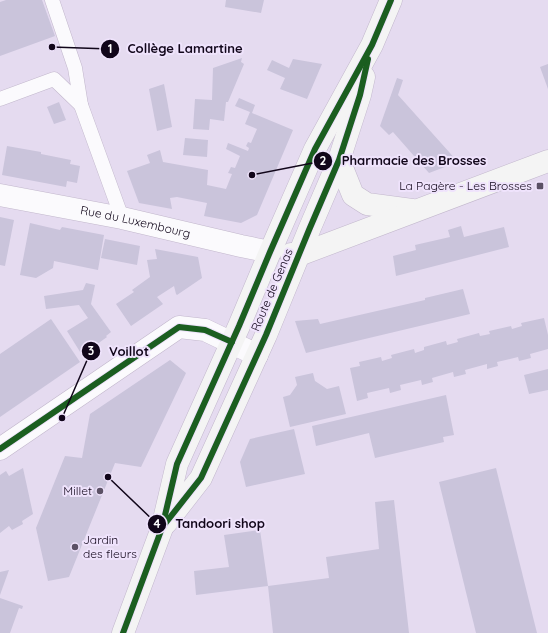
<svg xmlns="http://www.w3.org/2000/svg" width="548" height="633" font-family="Quicksand,sans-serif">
	<rect width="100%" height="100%" fill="#e5dbf0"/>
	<!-- building -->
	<g fill="#cac4db">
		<path d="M 6,0 L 42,0 L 55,36 L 0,56 L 0,2 Z"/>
		<path d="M 226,0 L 264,0 L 261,13 L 225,7 Z"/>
		<path d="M 242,58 L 241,62 L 244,64 L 228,102 L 226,102 L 224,121 L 210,119 L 209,130 L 193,129 L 195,99 L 212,100 L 213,68 Z"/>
		<path d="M 293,59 L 322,64 L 307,99 L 280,89 L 285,78 L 267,70 L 272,60 L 289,68 Z"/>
		<path d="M 548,64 L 548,89 L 540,67 Z"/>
		<path d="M 397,78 L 403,80 L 398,95 L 458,162 L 429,173 L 393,132 L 389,135 L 380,126 Z"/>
		<path d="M 164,84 L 172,127 L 157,131 L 149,89 Z"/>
		<path d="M 239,98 L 255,105 L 252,113 L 293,130 L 257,215 L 241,223 L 204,216 L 207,203 L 177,197 L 170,198 L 172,209 L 139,203 L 127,171 L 150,163 L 147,155 L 160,150 L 163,162 L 208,170 L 207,185 L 226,189 L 232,174 L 228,173 L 231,167 L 235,168 L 240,156 L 226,149 L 228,143 L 248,151 L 249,148 L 246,146 L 248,142 L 251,143 L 257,129 L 245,124 L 250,112 L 235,106 Z"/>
		<path d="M 59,102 L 66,120 L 54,124 L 47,107 Z"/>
		<path d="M 185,138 L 208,140 L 207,157 L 183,155 Z"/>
		<path d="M 7,146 L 41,152 L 41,154 L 71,160 L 70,164 L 80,166 L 77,183 L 67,181 L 66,187 L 2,175 Z"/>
		<path d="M 0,217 L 14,220 L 5,266 L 0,265 Z"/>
		<path d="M 30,223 L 60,230 L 62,227 L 104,235 L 98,270 L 54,261 L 53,268 L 36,278 L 20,275 Z"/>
		<path d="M 461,226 L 464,237 L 504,227 L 509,247 L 396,276 L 393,256 L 416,250 L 415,245 L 450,237 L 448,230 Z"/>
		<path d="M 105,239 L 140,246 L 137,265 L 101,258 Z"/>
		<path d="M 155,249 L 198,257 L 202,278 L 177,295 L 176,294 L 174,286 L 157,297 L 163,304 L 131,326 L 116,304 L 134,292 L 132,290 L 150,277 L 147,260 L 157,259 Z"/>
		<path d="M 86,283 L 95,285 L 91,304 L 111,332 L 106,336 L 107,337 L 82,355 L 67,331 L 88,318 L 79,305 L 46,309 L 44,296 L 83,290 Z"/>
		<path d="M 463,289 L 470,314 L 306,353 L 295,321 L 318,319 L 320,324 L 425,300 L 425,298 Z"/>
		<path d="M 544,318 L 548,335 L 548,349 L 530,354 L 531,358 L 519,361 L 518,357 L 497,362 L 498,366 L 487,369 L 487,364 L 465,370 L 466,374 L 454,377 L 453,372 L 432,378 L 433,382 L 422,385 L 421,380 L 400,385 L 401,390 L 390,393 L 389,388 L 367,393 L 368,398 L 357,401 L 350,368 L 360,366 L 359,362 L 381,357 L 382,361 L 392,358 L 391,355 L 414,349 L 415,353 L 424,350 L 424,347 L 446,341 L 447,345 L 458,342 L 457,339 L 479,333 L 480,336 L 490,334 L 489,331 L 511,326 L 512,329 L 522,326 L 521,323 Z"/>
		<path d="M 51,319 L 80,362 L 0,417 L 0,354 Z"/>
		<path d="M 170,360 L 186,373 L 141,467 L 115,463 L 69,577 L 48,581 L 36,528 L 65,456 L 82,458 L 90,414 Z"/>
		<path d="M 548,369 L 548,390 L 529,394 L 524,375 Z"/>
		<path d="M 313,373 L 315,381 L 327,389 L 339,386 L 346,414 L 290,427 L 283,397 L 290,395 L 297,385 L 295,377 Z"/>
		<path d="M 446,395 L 454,435 L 443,437 L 444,442 L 375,458 L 369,433 L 316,446 L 312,426 Z"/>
		<path d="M 294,429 L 305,474 L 246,487 L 240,462 L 250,439 Z"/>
		<path d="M 23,468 L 33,514 L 22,521 L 23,524 L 12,530 L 9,526 L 0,533 L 0,475 L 6,471 L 9,476 Z"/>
		<path d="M 496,468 L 537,633 L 476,633 L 439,482 Z"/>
		<path d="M 394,500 L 409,633 L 273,633 L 268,586 L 329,578 L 326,557 L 379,549 L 375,502 Z"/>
		<path d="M 260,530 L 268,586 L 196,595 L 194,571 L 229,567 L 224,535 Z"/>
		<path d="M 9,570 L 0,595 L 0,572 Z"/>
		<path d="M 0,598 L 23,606 L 22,609 L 19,608 L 10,633 L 0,633 Z"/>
	</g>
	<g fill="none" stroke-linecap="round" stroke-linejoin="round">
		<!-- lane casing -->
		<g stroke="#c2b7cc" stroke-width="15">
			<g id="lane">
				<path d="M 0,99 L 54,79 L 81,105 L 75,68 L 52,0"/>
				<path d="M 81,105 L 122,218"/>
			</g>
		</g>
		<!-- street casing -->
		<g stroke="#c2b7cc" stroke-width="23">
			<g id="street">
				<path id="s1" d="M 0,195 L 122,218 L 241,246 L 270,252"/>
				<path d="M 0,449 L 179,327 L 205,330 L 257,355"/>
			</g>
		</g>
		<!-- secondary casing -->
		<g stroke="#c2b7cc" stroke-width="23">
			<g id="secondary">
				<path d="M 339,160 L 353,195 L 367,204 L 412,210"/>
				<path d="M 291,254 L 299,255 L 548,161"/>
				<path d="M 166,523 L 201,478 L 266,335 L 309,230 L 339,160 L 360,95 L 364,77"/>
				<path d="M 123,633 L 162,528 L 177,464 L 239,326 L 270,252 L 315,149 L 372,45 L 391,0"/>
			</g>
		</g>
		<!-- lane -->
		<use href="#lane" stroke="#fbfafd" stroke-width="14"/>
		<!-- street -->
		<use href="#street" stroke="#fbfafd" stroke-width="22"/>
		<!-- secondary -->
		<use href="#secondary" stroke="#f4f4f4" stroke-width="22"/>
		<!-- cycleway casing -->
		<g stroke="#efe3fc" stroke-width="8">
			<g id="cycleway">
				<path d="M 0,449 L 179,327 L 205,330 L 232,342"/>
				<path d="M 164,525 L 201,478 L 266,335 L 309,230 L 339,160 L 360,95 L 368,59"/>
				<path d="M 123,633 L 162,528 L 177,464 L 239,326 L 270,252 L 315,149 L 372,45 L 391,0"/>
			</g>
		</g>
		<!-- cycleway -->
		<use href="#cycleway" stroke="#1b5e20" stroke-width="6"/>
	</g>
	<!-- markers -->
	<g fill="#5b5165" stroke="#efe3fc" stroke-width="1.5">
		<rect x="536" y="182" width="8" height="8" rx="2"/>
		<circle cx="100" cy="491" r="4"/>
		<circle cx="75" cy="547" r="4"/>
	</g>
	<g text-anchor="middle" stroke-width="4" stroke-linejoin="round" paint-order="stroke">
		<!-- poi labels -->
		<g font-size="12" fill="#11061a" stroke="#efe3fc" text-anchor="end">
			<text x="532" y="190">La Pagère - Les Brosses</text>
			<text x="92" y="495">Millet</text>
			<text x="83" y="544" text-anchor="start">Jardin<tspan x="83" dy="14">des fleurs</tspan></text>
		</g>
		<!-- street labels -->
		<g font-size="12" fill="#11061a" stroke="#efe3fc">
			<text dy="4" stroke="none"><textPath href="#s1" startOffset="138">Rue du Luxembourg</textPath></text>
			<text transform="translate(272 290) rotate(-67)" y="4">Route de Genas</text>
		</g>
	</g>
	<!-- callouts -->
	<path fill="none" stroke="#11061a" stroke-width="1.5" d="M52 47L110 49M252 175L323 161M62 418L91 351M108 477L157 524"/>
	<g fill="#11061a" stroke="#efe3fc" stroke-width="1.5">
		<circle cx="52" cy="47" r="4"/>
		<circle cx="252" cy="175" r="4"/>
		<circle cx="62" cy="418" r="4"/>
		<circle cx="108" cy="477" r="4"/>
		<circle cx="110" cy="49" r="10"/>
		<circle cx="323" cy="161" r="10"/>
		<circle cx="91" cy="351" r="10"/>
		<circle cx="157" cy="524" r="10"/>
	</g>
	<g font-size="12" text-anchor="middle" font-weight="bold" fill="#fff">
		<text x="110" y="53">1</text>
		<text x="323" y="165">2</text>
		<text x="91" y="355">3</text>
		<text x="157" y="528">4</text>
	</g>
	<g font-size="13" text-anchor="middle" font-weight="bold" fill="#11061a" stroke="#efe3fc" stroke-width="4" stroke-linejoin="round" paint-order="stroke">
		<text x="185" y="53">Collège Lamartine</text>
		<text x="414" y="165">Pharmacie des Brosses</text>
		<text x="129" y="356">Voillot</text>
		<text x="220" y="528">Tandoori shop</text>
	</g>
</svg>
